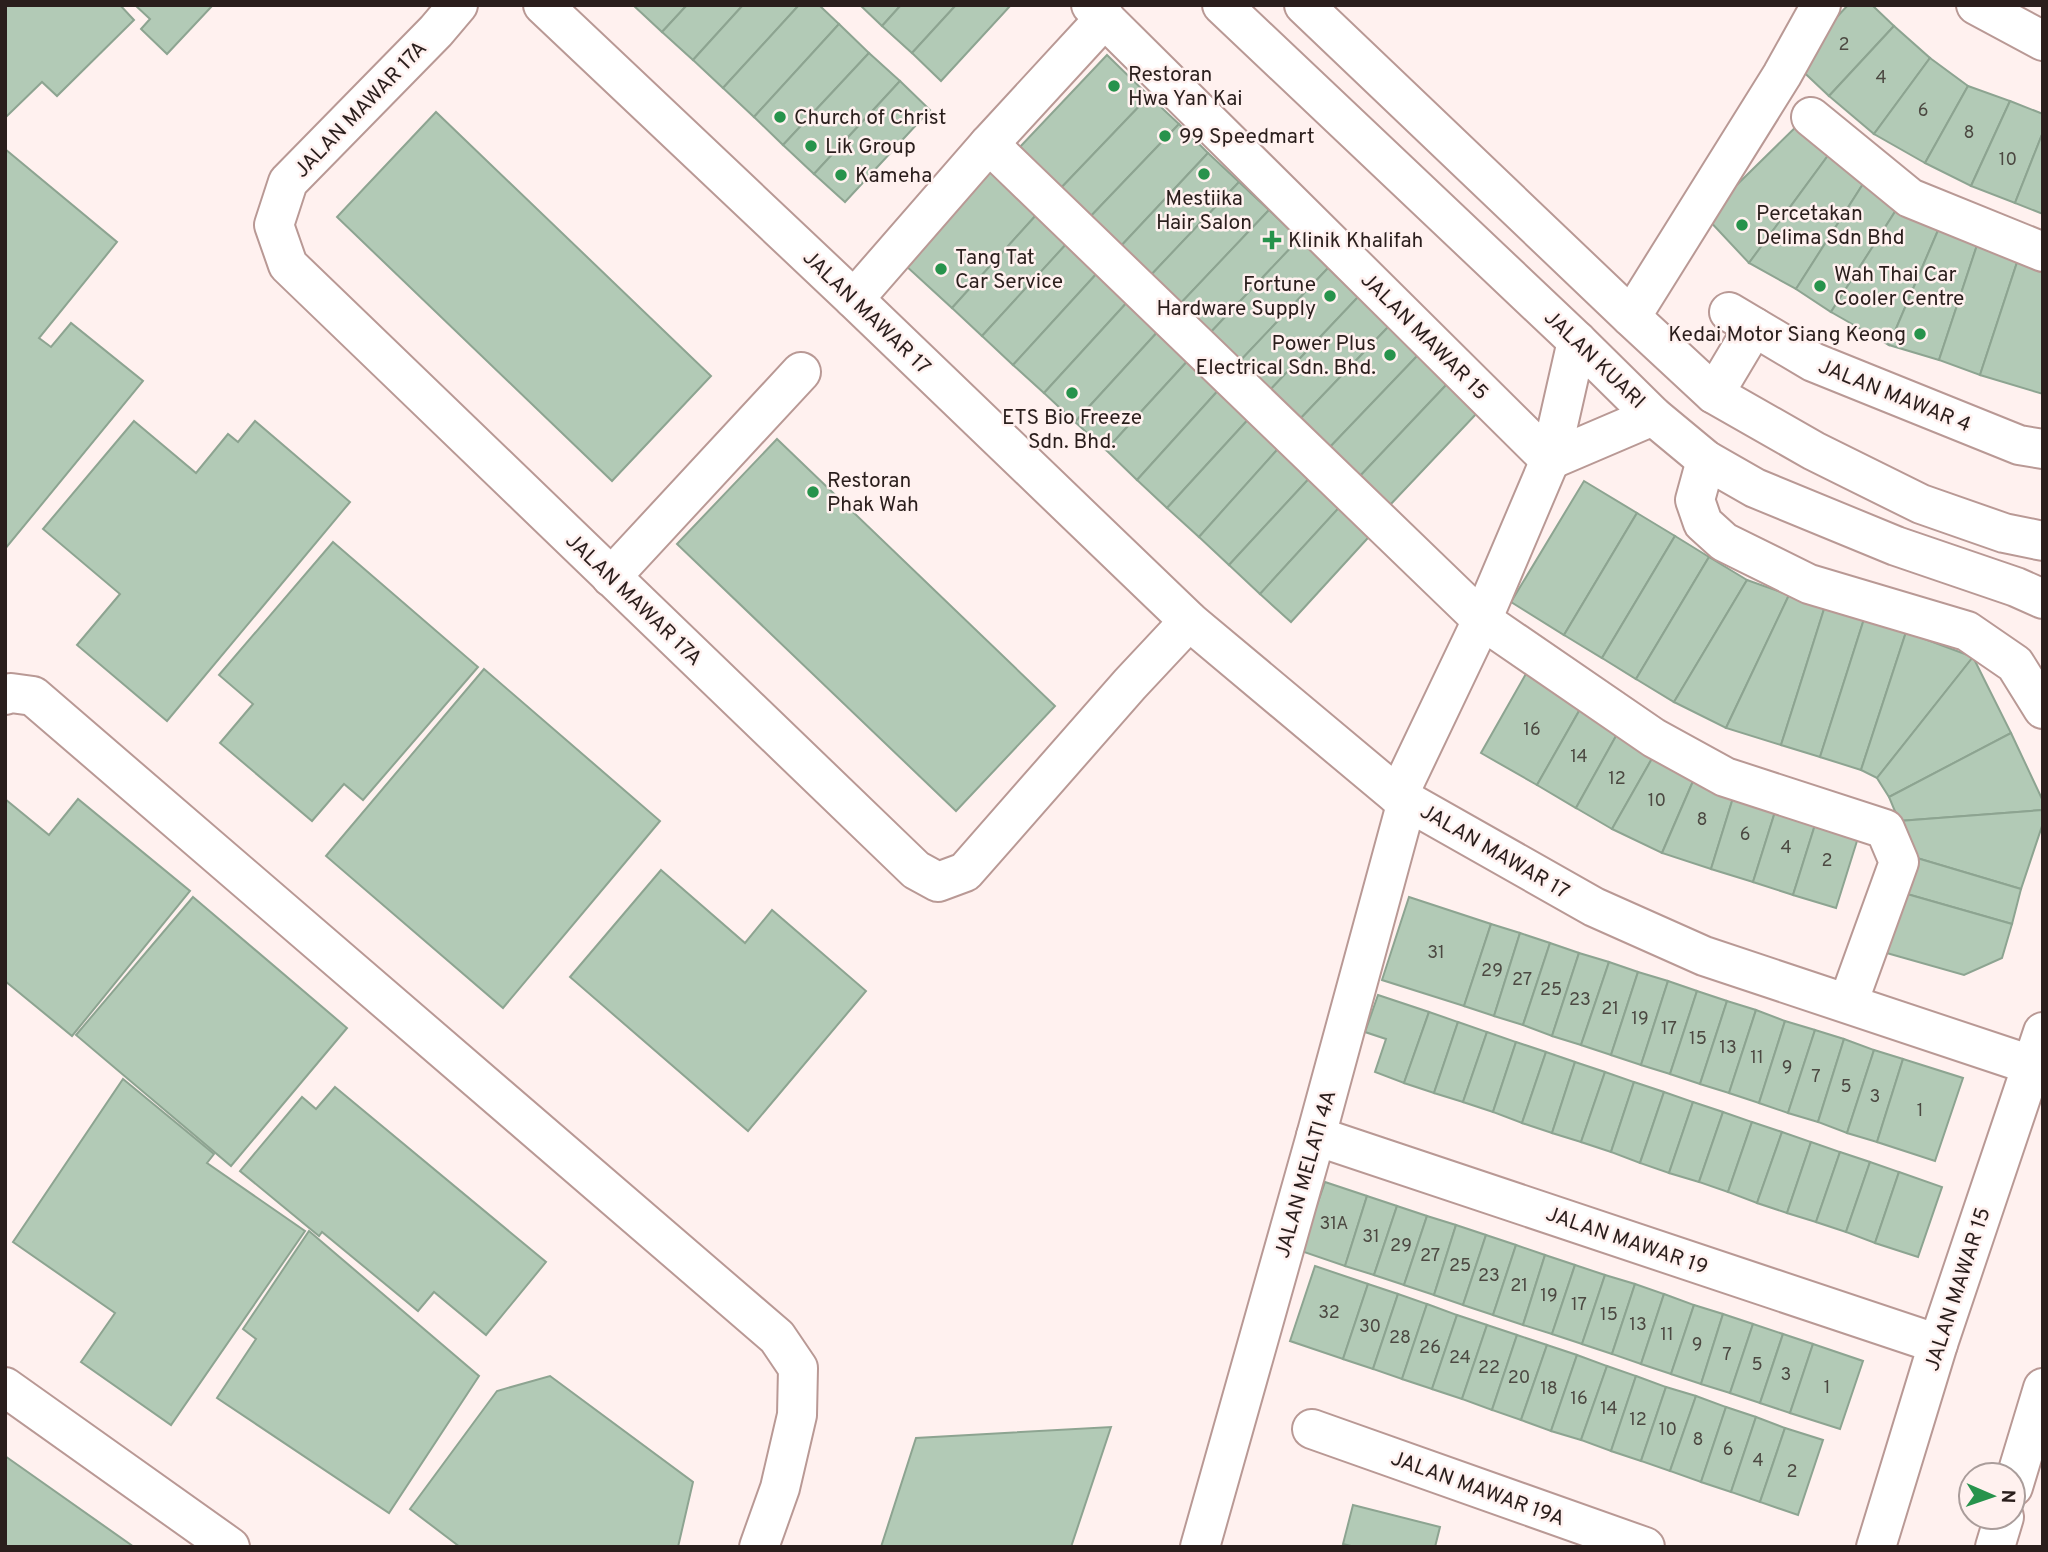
<svg xmlns="http://www.w3.org/2000/svg" width="2048" height="1552" font-family="Overpass,sans-serif">
	<rect width="100%" height="100%" fill="#fff1ef"/>
	<!-- building -->
	<g fill="#b2cab6" stroke="#8da491" stroke-width="2">
		<path d="M 5,5 L 120,5 L 134,20 L 57,96 L 42,82 L 5,118 Z"/>
		<path d="M 135,5 L 213,5 L 167,54 L 141,29 L 150,19 Z"/>
		<path d="M 633,5 L 687,5 L 662,32 Z"/>
		<path d="M 687,5 L 743,5 L 693,60 L 662,32 Z"/>
		<path d="M 743,5 L 799,5 L 723,88 L 693,60 Z"/>
		<path d="M 799,5 L 819,5 L 839,24 L 754,117 L 723,88 Z"/>
		<path d="M 860,5 L 901,5 L 882,26 Z"/>
		<path d="M 901,5 L 956,5 L 912,53 L 882,26 Z"/>
		<path d="M 956,5 L 1011,5 L 941,81 L 912,53 Z"/>
		<path d="M 1848,5 L 1872,5 L 1894,26 L 1829,96 L 1794,63 Z"/>
		<path d="M 839,24 L 869,53 L 783,145 L 754,117 Z"/>
		<path d="M 1894,26 L 1930,58 L 1874,134 L 1829,96 Z"/>
		<path d="M 869,53 L 900,81 L 814,174 L 783,145 Z"/>
		<path d="M 1107,55 L 1149,96 L 1059,190 L 1018,149 Z"/>
		<path d="M 1930,58 L 1968,86 L 1925,163 L 1874,134 Z"/>
		<path d="M 900,81 L 930,110 L 845,202 L 814,174 Z"/>
		<path d="M 1968,86 L 2010,101 L 1971,186 L 1925,163 Z"/>
		<path d="M 1149,96 L 1179,124 L 1089,218 L 1059,190 Z"/>
		<path d="M 2010,101 L 2043,114 L 2043,132 L 2015,203 L 1971,186 Z"/>
		<path d="M 436,112 L 711,376 L 612,481 L 337,217 Z"/>
		<path d="M 1805,118 L 1835,146 L 1749,263 L 1705,216 Z"/>
		<path d="M 1179,124 L 1208,153 L 1120,247 L 1089,218 Z"/>
		<path d="M 2043,132 L 2043,214 L 2015,203 Z"/>
		<path d="M 1835,146 L 1870,173 L 1796,289 L 1749,263 Z"/>
		<path d="M 5,149 L 117,242 L 39,338 L 51,347 L 71,323 L 143,381 L 5,549 Z"/>
		<path d="M 1208,153 L 1239,182 L 1150,276 L 1120,247 Z"/>
		<path d="M 992,170 L 1038,213 L 952,308 L 905,265 Z"/>
		<path d="M 1870,173 L 1905,196 L 1831,312 L 1796,289 Z"/>
		<path d="M 1239,182 L 1269,210 L 1179,305 L 1150,276 Z"/>
		<path d="M 1905,196 L 1945,214 L 1889,345 L 1831,312 Z"/>
		<path d="M 1269,210 L 1299,239 L 1209,334 L 1179,305 Z"/>
		<path d="M 1038,213 L 1069,241 L 982,336 L 952,308 Z"/>
		<path d="M 1945,214 L 1984,224 L 1939,360 L 1889,345 Z"/>
		<path d="M 1984,224 L 2025,238 L 1980,375 L 1939,360 Z"/>
		<path d="M 2025,238 L 2043,244 L 2043,394 L 1980,375 Z"/>
		<path d="M 1299,239 L 1328,268 L 1239,362 L 1209,334 Z"/>
		<path d="M 1069,241 L 1099,271 L 1013,365 L 982,336 Z"/>
		<path d="M 1328,268 L 1358,297 L 1269,391 L 1239,362 Z"/>
		<path d="M 1099,271 L 1130,299 L 1044,393 L 1013,365 Z"/>
		<path d="M 1358,297 L 1389,326 L 1299,420 L 1269,391 Z"/>
		<path d="M 1130,299 L 1161,328 L 1075,422 L 1044,393 Z"/>
		<path d="M 1389,326 L 1419,354 L 1329,448 L 1299,420 Z"/>
		<path d="M 1161,328 L 1192,356 L 1106,450 L 1075,422 Z"/>
		<path d="M 1419,354 L 1448,383 L 1359,477 L 1329,448 Z"/>
		<path d="M 1192,356 L 1223,385 L 1137,480 L 1106,450 Z"/>
		<path d="M 1448,383 L 1478,412 L 1389,506 L 1359,477 Z"/>
		<path d="M 1223,385 L 1254,413 L 1167,508 L 1137,480 Z"/>
		<path d="M 1254,413 L 1284,442 L 1199,537 L 1167,508 Z"/>
		<path d="M 134,421 L 196,473 L 228,434 L 238,442 L 255,421 L 350,502 L 167,721 L 77,645 L 120,594 L 43,529 Z"/>
		<path d="M 777,439 L 1055,706 L 956,811 L 677,544 Z"/>
		<path d="M 1284,442 L 1316,471 L 1229,565 L 1199,537 Z"/>
		<path d="M 1316,471 L 1346,500 L 1260,594 L 1229,565 Z"/>
		<path d="M 1584,481 L 1637,513 L 1564,635 L 1511,602 Z"/>
		<path d="M 1346,500 L 1377,528 L 1291,622 L 1260,594 Z"/>
		<path d="M 1637,513 L 1675,536 L 1602,658 L 1564,635 Z"/>
		<path d="M 1675,536 L 1709,557 L 1636,679 L 1602,658 Z"/>
		<path d="M 333,542 L 478,667 L 363,800 L 344,784 L 312,821 L 220,743 L 253,704 L 219,675 Z"/>
		<path d="M 1709,557 L 1747,580 L 1674,702 L 1636,679 Z"/>
		<path d="M 1747,580 L 1789,595 L 1726,728 L 1674,702 Z"/>
		<path d="M 1789,595 L 1825,606 L 1781,745 L 1726,728 Z"/>
		<path d="M 1825,606 L 1864,619 L 1820,757 L 1781,745 Z"/>
		<path d="M 1864,619 L 1906,632 L 1861,770 L 1820,757 Z"/>
		<path d="M 1906,632 L 1973,657 L 1877,778 L 1861,770 Z"/>
		<path d="M 1973,657 L 2011,733 L 1889,797 L 1877,778 Z"/>
		<path d="M 484,669 L 660,821 L 503,1008 L 326,856 Z"/>
		<path d="M 1527,672 L 1583,704 L 1537,785 L 1481,753 Z"/>
		<path d="M 1583,704 L 1621,727 L 1576,808 L 1537,785 Z"/>
		<path d="M 1621,727 L 1658,748 L 1612,829 L 1576,808 Z"/>
		<path d="M 2011,733 L 2043,801 L 2043,810 L 1899,821 L 1889,797 Z"/>
		<path d="M 1658,748 L 1697,772 L 1662,853 L 1612,829 Z"/>
		<path d="M 1697,772 L 1737,785 L 1711,869 L 1662,853 Z"/>
		<path d="M 1737,785 L 1779,799 L 1753,882 L 1711,869 Z"/>
		<path d="M 5,799 L 49,835 L 78,799 L 190,891 L 72,1036 L 5,981 Z"/>
		<path d="M 1779,799 L 1819,812 L 1793,895 L 1753,882 Z"/>
		<path d="M 2043,810 L 2043,823 L 2021,889 L 1890,850 L 1899,821 Z"/>
		<path d="M 1819,812 L 1862,825 L 1836,908 L 1793,895 Z"/>
		<path d="M 1890,850 L 2021,889 L 2012,924 L 1879,886 Z"/>
		<path d="M 661,870 L 745,943 L 772,910 L 866,991 L 748,1131 L 570,977 Z"/>
		<path d="M 1879,886 L 2012,924 L 2002,958 L 1964,975 L 1862,946 Z"/>
		<path d="M 193,897 L 347,1028 L 231,1166 L 76,1035 Z"/>
		<path d="M 1409,897 L 1491,924 L 1464,1006 L 1382,980 Z"/>
		<path d="M 1491,924 L 1520,933 L 1494,1016 L 1464,1006 Z"/>
		<path d="M 1520,933 L 1550,943 L 1523,1025 L 1494,1016 Z"/>
		<path d="M 1550,943 L 1579,953 L 1552,1036 L 1523,1025 Z"/>
		<path d="M 1579,953 L 1609,962 L 1581,1045 L 1552,1036 Z"/>
		<path d="M 1609,962 L 1638,972 L 1611,1055 L 1581,1045 Z"/>
		<path d="M 1638,972 L 1668,981 L 1641,1065 L 1611,1055 Z"/>
		<path d="M 1668,981 L 1697,991 L 1670,1074 L 1641,1065 Z"/>
		<path d="M 1697,991 L 1727,1001 L 1700,1084 L 1670,1074 Z"/>
		<path d="M 1378,995 L 1429,1012 L 1404,1083 L 1375,1072 L 1386,1039 L 1365,1032 Z"/>
		<path d="M 1727,1001 L 1756,1010 L 1729,1093 L 1700,1084 Z"/>
		<path d="M 1756,1010 L 1785,1021 L 1759,1103 L 1729,1093 Z"/>
		<path d="M 1429,1012 L 1458,1022 L 1434,1093 L 1404,1083 Z"/>
		<path d="M 1785,1021 L 1815,1030 L 1788,1113 L 1759,1103 Z"/>
		<path d="M 1458,1022 L 1487,1032 L 1463,1102 L 1434,1093 Z"/>
		<path d="M 1815,1030 L 1844,1039 L 1818,1122 L 1788,1113 Z"/>
		<path d="M 1487,1032 L 1516,1042 L 1493,1112 L 1463,1102 Z"/>
		<path d="M 1844,1039 L 1874,1050 L 1847,1133 L 1818,1122 Z"/>
		<path d="M 1516,1042 L 1546,1052 L 1522,1123 L 1493,1112 Z"/>
		<path d="M 1874,1050 L 1903,1059 L 1877,1142 L 1847,1133 Z"/>
		<path d="M 1546,1052 L 1575,1062 L 1552,1133 L 1522,1123 Z"/>
		<path d="M 1903,1059 L 1963,1078 L 1935,1161 L 1877,1142 Z"/>
		<path d="M 1575,1062 L 1605,1072 L 1581,1142 L 1552,1133 Z"/>
		<path d="M 1605,1072 L 1634,1082 L 1611,1152 L 1581,1142 Z"/>
		<path d="M 123,1079 L 214,1154 L 207,1163 L 305,1231 L 171,1425 L 81,1362 L 115,1313 L 13,1242 Z"/>
		<path d="M 1634,1082 L 1664,1092 L 1640,1163 L 1611,1152 Z"/>
		<path d="M 335,1087 L 546,1262 L 486,1335 L 434,1292 L 418,1311 L 322,1232 L 319,1236 L 240,1171 L 302,1097 L 316,1109 Z"/>
		<path d="M 1664,1092 L 1693,1102 L 1669,1173 L 1640,1163 Z"/>
		<path d="M 1693,1102 L 1723,1112 L 1699,1182 L 1669,1173 Z"/>
		<path d="M 1723,1112 L 1752,1122 L 1728,1192 L 1699,1182 Z"/>
		<path d="M 1752,1122 L 1782,1132 L 1757,1203 L 1728,1192 Z"/>
		<path d="M 1782,1132 L 1811,1142 L 1787,1213 L 1757,1203 Z"/>
		<path d="M 1811,1142 L 1840,1152 L 1816,1222 L 1787,1213 Z"/>
		<path d="M 1840,1152 L 1870,1162 L 1846,1232 L 1816,1222 Z"/>
		<path d="M 1870,1162 L 1899,1172 L 1875,1243 L 1846,1232 Z"/>
		<path d="M 1899,1172 L 1942,1187 L 1918,1257 L 1875,1243 Z"/>
		<path d="M 1325,1182 L 1367,1196 L 1345,1266 L 1301,1251 Z"/>
		<path d="M 1367,1196 L 1397,1206 L 1374,1275 L 1345,1266 Z"/>
		<path d="M 1397,1206 L 1427,1216 L 1404,1285 L 1374,1275 Z"/>
		<path d="M 1427,1216 L 1456,1225 L 1434,1295 L 1404,1285 Z"/>
		<path d="M 1456,1225 L 1486,1235 L 1463,1305 L 1434,1295 Z"/>
		<path d="M 309,1231 L 479,1376 L 389,1513 L 217,1398 L 256,1339 L 243,1329 Z"/>
		<path d="M 1486,1235 L 1516,1245 L 1493,1315 L 1463,1305 Z"/>
		<path d="M 1516,1245 L 1545,1255 L 1523,1325 L 1493,1315 Z"/>
		<path d="M 1545,1255 L 1575,1265 L 1552,1334 L 1523,1325 Z"/>
		<path d="M 1575,1265 L 1605,1275 L 1582,1344 L 1552,1334 Z"/>
		<path d="M 1315,1266 L 1368,1284 L 1343,1359 L 1290,1341 Z"/>
		<path d="M 1605,1275 L 1635,1284 L 1612,1354 L 1582,1344 Z"/>
		<path d="M 1368,1284 L 1398,1294 L 1373,1369 L 1343,1359 Z"/>
		<path d="M 1635,1284 L 1664,1294 L 1641,1364 L 1612,1354 Z"/>
		<path d="M 1398,1294 L 1427,1304 L 1402,1379 L 1373,1369 Z"/>
		<path d="M 1664,1294 L 1694,1305 L 1671,1374 L 1641,1364 Z"/>
		<path d="M 1427,1304 L 1457,1315 L 1432,1389 L 1402,1379 Z"/>
		<path d="M 1694,1305 L 1723,1314 L 1701,1384 L 1671,1374 Z"/>
		<path d="M 1723,1314 L 1753,1324 L 1730,1393 L 1701,1384 Z"/>
		<path d="M 1457,1315 L 1487,1325 L 1462,1399 L 1432,1389 Z"/>
		<path d="M 1753,1324 L 1783,1334 L 1760,1403 L 1730,1393 Z"/>
		<path d="M 1487,1325 L 1517,1335 L 1492,1410 L 1462,1399 Z"/>
		<path d="M 1783,1334 L 1813,1344 L 1790,1413 L 1760,1403 Z"/>
		<path d="M 1517,1335 L 1547,1345 L 1521,1420 L 1492,1410 Z"/>
		<path d="M 1813,1344 L 1863,1361 L 1840,1429 L 1790,1413 Z"/>
		<path d="M 1547,1345 L 1577,1355 L 1551,1431 L 1521,1420 Z"/>
		<path d="M 1577,1355 L 1607,1366 L 1581,1440 L 1551,1431 Z"/>
		<path d="M 1607,1366 L 1636,1376 L 1611,1451 L 1581,1440 Z"/>
		<path d="M 550,1376 L 693,1482 L 678,1547 L 460,1547 L 410,1509 L 497,1391 Z"/>
		<path d="M 1636,1376 L 1666,1387 L 1641,1461 L 1611,1451 Z"/>
		<path d="M 1666,1387 L 1696,1396 L 1670,1471 L 1641,1461 Z"/>
		<path d="M 1696,1396 L 1726,1407 L 1701,1482 L 1670,1471 Z"/>
		<path d="M 1726,1407 L 1756,1417 L 1731,1492 L 1701,1482 Z"/>
		<path d="M 1756,1417 L 1785,1428 L 1760,1502 L 1731,1492 Z"/>
		<path d="M 1111,1427 L 1071,1547 L 881,1547 L 916,1438 Z"/>
		<path d="M 1785,1428 L 1823,1440 L 1798,1515 L 1760,1502 Z"/>
		<path d="M 5,1456 L 134,1547 L 5,1547 Z"/>
		<path d="M 1353,1505 L 1440,1527 L 1435,1547 L 1355,1547 L 1343,1544 Z"/>
	</g>
	<g fill="none" stroke-linecap="round" stroke-linejoin="round">
		<!-- minor casing -->
		<g stroke="#b99995" stroke-width="42">
			<g id="minor">
				<path d="M 458,5 L 436,31 L 288,182 L 274,225 L 288,265 L 916,870 L 938,882 L 965,872 L 1130,684 L 1189,621"/>
				<path d="M 543,5 L 854,299 L 1189,621 L 1398,796 L 1594,907 L 1704,956 L 2043,1069"/>
				<path d="M 1091,5 L 1550,460"/>
				<path d="M 1222,5 L 1577,341 L 1653,416 L 1706,460 L 1755,488 L 1896,546 L 2016,587 L 2043,599"/>
				<path d="M 1304,5 L 1631,317 L 1714,394 L 1814,451 L 1921,504 L 2004,533 L 2043,541"/>
				<path d="M 1976,5 L 2043,41"/>
				<path d="M 1811,117 L 1910,198 L 2043,252"/>
				<path d="M 989,144 L 1482,620 L 1654,738 L 1725,777 L 1885,829 L 1899,862 L 1848,1003"/>
				<path d="M 854,299 L 989,144 L 1105,18"/>
				<path d="M 1729,312 L 1813,362 L 2019,445 L 2043,449"/>
				<path d="M 1631,317 L 1782,75 L 1821,5"/>
				<path d="M 1714,394 L 1754,327"/>
				<path d="M 1550,460 L 1653,416"/>
				<path d="M 1706,460 L 1695,500 L 1703,523 L 1724,542 L 1809,584 L 1967,631 L 2015,664 L 2043,709"/>
				<path d="M 611,577 L 801,372"/>
				<path d="M 5,695 L 11,693 L 33,696 L 777,1337 L 798,1368 L 797,1415 L 780,1488 L 759,1547"/>
				<path d="M 1398,796 L 1482,620 L 1550,460 L 1577,341"/>
				<path d="M 1316,1136 L 1938,1344"/>
				<path d="M 5,1387 L 230,1547"/>
				<path d="M 1312,1429 L 1645,1547"/>
				<path d="M 2013,1487 L 2043,1388"/>
				<path d="M 1200,1547 L 1316,1136 L 1407,801"/>
				<path d="M 1876,1547 L 1938,1344 L 2043,1032"/>
				<path d="M 1995,1547 L 2004,1517"/>
			</g>
		</g>
		<!-- minor -->
		<use href="#minor" stroke="#fff" stroke-width="38"/>
	</g>
	<!-- markers -->
	<g fill="#27934c" stroke="#fff1ef" stroke-width="2.5">
		<circle cx="1114" cy="86" r="7"/>
		<circle cx="780" cy="117" r="7"/>
		<circle cx="1165" cy="136" r="7"/>
		<circle cx="811" cy="146" r="7"/>
		<circle cx="1204" cy="174" r="7"/>
		<circle cx="841" cy="175" r="7"/>
		<circle cx="1742" cy="225" r="7"/>
		<path d="M1268.5 229.5h7v7h7v7h-7v7h-7v-7h-7v-7h7z"/>
		<circle cx="941" cy="269" r="7"/>
		<circle cx="1820" cy="286" r="7"/>
		<circle cx="1330" cy="296" r="7"/>
		<circle cx="1920" cy="334" r="7"/>
		<circle cx="1390" cy="355" r="7"/>
		<circle cx="1072" cy="393" r="7"/>
		<circle cx="813" cy="492" r="7"/>
	</g>
	<g text-anchor="middle" stroke-width="5" stroke-linejoin="round" paint-order="stroke">
		<!-- number labels -->
		<g font-size="18" fill="#4c4942">
			<text x="1844" y="50">2</text>
			<text x="1881" y="83">4</text>
			<text x="1923" y="116">6</text>
			<text x="1969" y="138">8</text>
			<text x="2008" y="165">10</text>
			<text x="1532" y="735">16</text>
			<text x="1579" y="762">14</text>
			<text x="1617" y="784">12</text>
			<text x="1657" y="806">10</text>
			<text x="1702" y="825">8</text>
			<text x="1745" y="840">6</text>
			<text x="1786" y="853">4</text>
			<text x="1827" y="866">2</text>
			<text x="1436" y="958">31</text>
			<text x="1492" y="976">29</text>
			<text x="1522" y="985">27</text>
			<text x="1551" y="995">25</text>
			<text x="1580" y="1005">23</text>
			<text x="1610" y="1014">21</text>
			<text x="1640" y="1024">19</text>
			<text x="1669" y="1034">17</text>
			<text x="1698" y="1044">15</text>
			<text x="1728" y="1053">13</text>
			<text x="1757" y="1063">11</text>
			<text x="1787" y="1073">9</text>
			<text x="1816" y="1082">7</text>
			<text x="1846" y="1092">5</text>
			<text x="1875" y="1102">3</text>
			<text x="1920" y="1116">1</text>
			<text x="1334" y="1229">31A</text>
			<text x="1371" y="1242">31</text>
			<text x="1401" y="1251">29</text>
			<text x="1430" y="1261">27</text>
			<text x="1460" y="1271">25</text>
			<text x="1489" y="1281">23</text>
			<text x="1519" y="1291">21</text>
			<text x="1549" y="1301">19</text>
			<text x="1579" y="1310">17</text>
			<text x="1329" y="1318">32</text>
			<text x="1609" y="1320">15</text>
			<text x="1638" y="1330">13</text>
			<text x="1370" y="1332">30</text>
			<text x="1667" y="1340">11</text>
			<text x="1400" y="1343">28</text>
			<text x="1697" y="1350">9</text>
			<text x="1430" y="1353">26</text>
			<text x="1727" y="1360">7</text>
			<text x="1460" y="1363">24</text>
			<text x="1757" y="1370">5</text>
			<text x="1489" y="1373">22</text>
			<text x="1786" y="1380">3</text>
			<text x="1519" y="1383">20</text>
			<text x="1827" y="1393">1</text>
			<text x="1549" y="1394">18</text>
			<text x="1579" y="1404">16</text>
			<text x="1609" y="1414">14</text>
			<text x="1638" y="1425">12</text>
			<text x="1668" y="1435">10</text>
			<text x="1698" y="1445">8</text>
			<text x="1728" y="1455">6</text>
			<text x="1758" y="1466">4</text>
			<text x="1792" y="1477">2</text>
		</g>
		<!-- poi labels -->
		<g font-size="21" fill="#2a1e1c" stroke="#fff1ef" text-anchor="start">
			<text x="1128" y="81">Restoran<tspan x="1128" dy="24">Hwa Yan Kai</tspan></text>
			<text x="794" y="124">Church of Christ</text>
			<text x="1179" y="143">99 Speedmart</text>
			<text x="825" y="153">Lik Group</text>
			<text x="855" y="182">Kameha</text>
			<text x="1204" y="205" text-anchor="middle">Mestiika<tspan x="1204" dy="24">Hair Salon</tspan></text>
			<text x="1756" y="220">Percetakan<tspan x="1756" dy="24">Delima Sdn Bhd</tspan></text>
			<text x="1288" y="247">Klinik Khalifah</text>
			<text x="955" y="264">Tang Tat<tspan x="955" dy="24">Car Service</tspan></text>
			<text x="1834" y="281">Wah Thai Car<tspan x="1834" dy="24">Cooler Centre</tspan></text>
			<text x="1316" y="291" text-anchor="end">Fortune<tspan x="1316" dy="24">Hardware Supply</tspan></text>
			<text x="1906" y="341" text-anchor="end">Kedai Motor Siang Keong</text>
			<text x="1376" y="350" text-anchor="end">Power Plus<tspan x="1376" dy="24">Electrical Sdn. Bhd.</tspan></text>
			<text x="1072" y="424" text-anchor="middle">ETS Bio Freeze<tspan x="1072" dy="24">Sdn. Bhd.</tspan></text>
			<text x="827" y="487">Restoran<tspan x="827" dy="24">Phak Wah</tspan></text>
		</g>
		<!-- street labels -->
		<g font-size="21" fill="#2a1e1c" stroke="#fff1ef">
			<text transform="translate(360 109) rotate(-46)" y="7">JALAN MAWAR 17A</text>
			<text transform="translate(867 312) rotate(44)" y="7">JALAN MAWAR 17</text>
			<text transform="translate(1425 336) rotate(45)" y="7">JALAN MAWAR 15</text>
			<text transform="translate(1595 359) rotate(44)" y="7">JALAN KUARI</text>
			<text transform="translate(1895 395) rotate(22)" y="7">JALAN MAWAR 4</text>
			<text transform="translate(634 599) rotate(44)" y="7">JALAN MAWAR 17A</text>
			<text transform="translate(1495 851) rotate(30)" y="7">JALAN MAWAR 17</text>
			<text transform="translate(1305 1174) rotate(-74)" y="7">JALAN MELATI 4A</text>
			<text transform="translate(1627 1240) rotate(19)" y="7">JALAN MAWAR 19</text>
			<text transform="translate(1957 1289) rotate(-72)" y="7">JALAN MAWAR 15</text>
			<text transform="translate(1478 1488) rotate(20)" y="7">JALAN MAWAR 19A</text>
		</g>
	</g>
	<!-- border -->
	<rect width="2048" height="1552" fill="none" stroke="#2a1e1c" stroke-width="14"/>
	<!-- north arrow -->
	<g transform="translate(1992 1496) rotate(92)"><circle r="33" fill="#fff1ef" stroke="#aa9d9b" stroke-width="2"/>
	<path d="M0-5L12 26L0 18L-12 26Z" fill="#27934c"/>
	<text y="-10" font-size="19" font-weight="bold" text-anchor="middle" fill="#2a1e1c">N</text>
	</g>
</svg>
